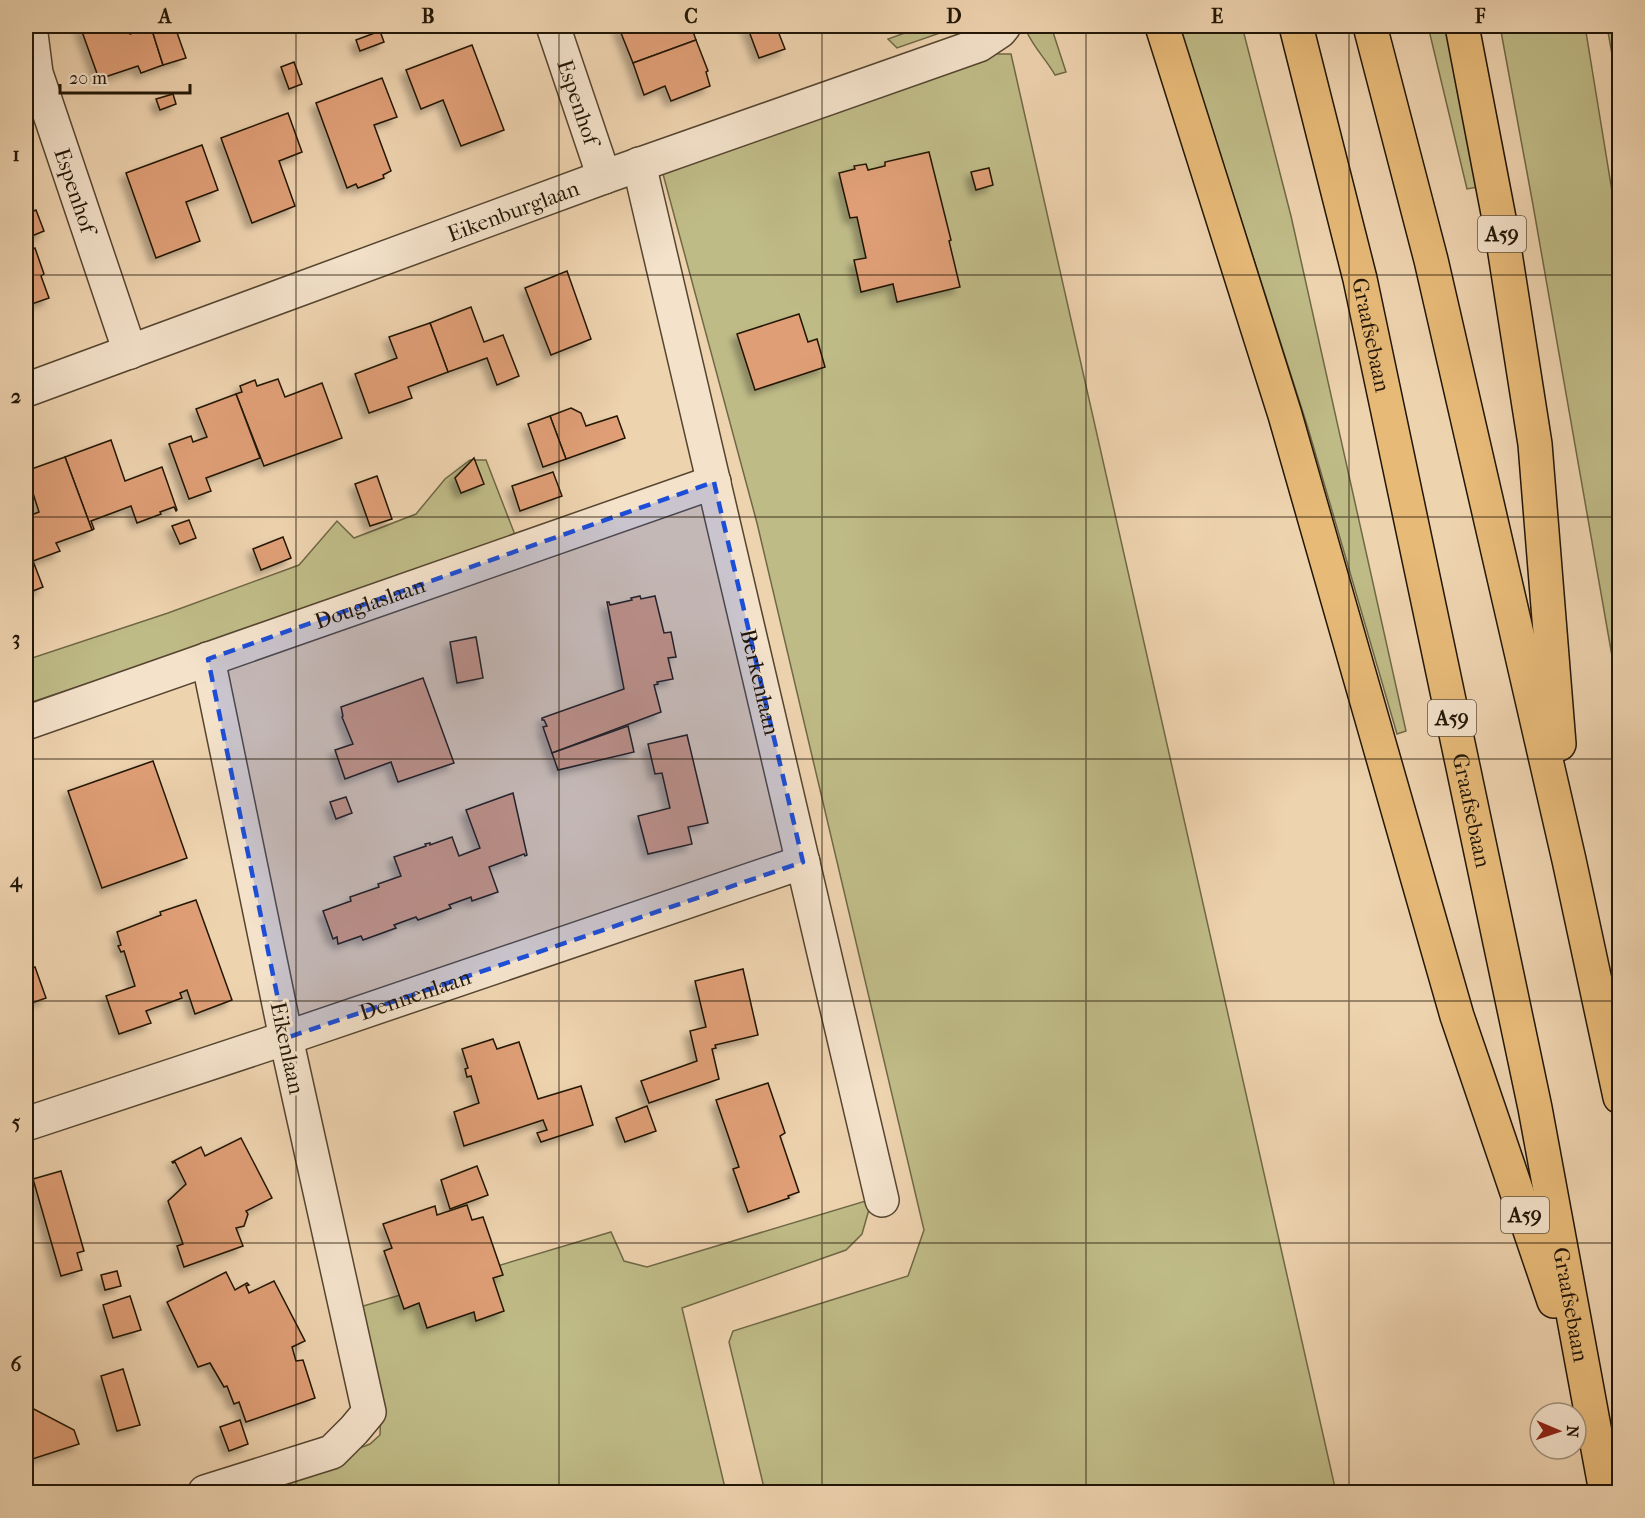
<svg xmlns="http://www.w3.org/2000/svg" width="1645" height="1518" font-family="'IM FELL French Canon',serif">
	<defs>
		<filter id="shadow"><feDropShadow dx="-5.5" dy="5.5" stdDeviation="3" flood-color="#0004"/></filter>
	</defs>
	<rect width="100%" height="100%" fill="#eed3af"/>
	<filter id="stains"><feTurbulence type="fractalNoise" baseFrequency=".00333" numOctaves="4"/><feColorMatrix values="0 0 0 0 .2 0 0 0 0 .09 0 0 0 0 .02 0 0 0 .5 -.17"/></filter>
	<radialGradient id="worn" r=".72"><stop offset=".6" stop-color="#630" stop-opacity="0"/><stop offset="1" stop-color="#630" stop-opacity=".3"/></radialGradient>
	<!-- green -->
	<g fill="#bfbb87" stroke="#706846" stroke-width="1.5">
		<path d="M 924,26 L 960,26 L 897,48 L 888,39 Z"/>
		<path d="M 1029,26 L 1051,26 L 1066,72 L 1055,75 C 1046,59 1033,47 1026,30 Z"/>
		<path d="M 1179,26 L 1242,26 L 1291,216 L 1406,731 L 1397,734 L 1308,428 Z"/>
		<path d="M 1428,26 L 1448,26 L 1478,187 L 1467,189 Z"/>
		<path d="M 1500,26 L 1585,26 L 1619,234 L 1619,696 L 1533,205 Z"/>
		<path d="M 1607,26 L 1619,26 L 1619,94 Z"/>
		<path d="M 993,54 L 1011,54 L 1336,1492 L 765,1492 L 729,1342 L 733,1331 L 908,1276 L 924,1230 L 757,523 L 663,174 Z"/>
		<path d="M 470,460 L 486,460 L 517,540 L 26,704 L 26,660 L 168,613 L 299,565 L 337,521 L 354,538 L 416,514 L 445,479 Z"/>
		<path d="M 872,1199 L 862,1234 L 846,1250 L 682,1308 L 726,1492 L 226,1492 L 365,1446 L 370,1444 L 380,1435 L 381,1408 L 360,1307 L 611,1232 L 624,1261 L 647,1267 Z"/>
	</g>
	<!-- building -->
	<g fill="#df9e76" stroke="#221606" stroke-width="1.5" filter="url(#shadow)">
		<path d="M 80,26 L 127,26 L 130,34 L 151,27 L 163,65 L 141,73 L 138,66 L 99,79 Z"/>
		<path d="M 155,26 L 181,26 L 175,27 L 186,58 L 163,65 L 151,27 Z"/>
		<path d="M 618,26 L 643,26 L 621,33 Z"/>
		<path d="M 643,26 L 691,26 L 696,40 L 633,63 L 621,33 Z"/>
		<path d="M 747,26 L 776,26 L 785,49 L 759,58 Z"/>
		<path d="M 380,31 L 384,42 L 360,51 L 356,40 Z"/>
		<path d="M 696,40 L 708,71 L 706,72 L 710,86 L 671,101 L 665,86 L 644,95 L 633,63 Z"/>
		<path d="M 472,45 L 504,130 L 461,146 L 443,100 L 421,109 L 406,70 Z"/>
		<path d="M 294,62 L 302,84 L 289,89 L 281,67 Z"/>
		<path d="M 382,78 L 397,117 L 374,125 L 391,171 L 383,175 L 384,178 L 358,188 L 356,184 L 347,188 L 316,103 Z"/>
		<path d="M 173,94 L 176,104 L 160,110 L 156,99 Z"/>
		<path d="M 288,113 L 302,152 L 279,161 L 295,206 L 252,223 L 221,138 Z"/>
		<path d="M 202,145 L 218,190 L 186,202 L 200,241 L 156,258 L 126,173 Z"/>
		<path d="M 929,152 L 951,240 L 949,241 L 960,287 L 897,302 L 893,284 L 861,292 L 854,260 L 866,258 L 857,217 L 850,218 L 839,173 L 855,169 L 854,166 L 866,164 L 868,170 L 885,166 L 885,162 Z"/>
		<path d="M 989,168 L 993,185 L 976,190 L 971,172 Z"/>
		<path d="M 36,210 L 44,231 L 27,238 L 26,233 L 26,214 Z"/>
		<path d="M 26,233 L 31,250 L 35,248 L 44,274 L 41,276 L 49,298 L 26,306 Z"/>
		<path d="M 567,271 L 591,339 L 551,355 L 525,288 Z"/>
		<path d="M 471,307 L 484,342 L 503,335 L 519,376 L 497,385 L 487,358 L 448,372 L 430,323 Z"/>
		<path d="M 799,314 L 808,342 L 817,339 L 825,367 L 755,390 L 737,334 Z"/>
		<path d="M 430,323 L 448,372 L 408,387 L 412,398 L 369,413 L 355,374 L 397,358 L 389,337 Z"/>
		<path d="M 278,379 L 285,397 L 322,383 L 342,438 L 264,466 L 236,394 L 242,392 L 240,386 L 255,380 L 257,386 Z"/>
		<path d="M 236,394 L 260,458 L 206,478 L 211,491 L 189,499 L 169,444 L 191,436 L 193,442 L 207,437 L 196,409 Z"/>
		<path d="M 571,408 L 581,413 L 586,426 L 617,416 L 625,438 L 566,459 L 550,416 Z"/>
		<path d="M 550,416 L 566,459 L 543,467 L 528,424 Z"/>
		<path d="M 111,440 L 125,481 L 162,467 L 177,510 L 176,511 L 174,507 L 160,512 L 161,514 L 137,523 L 131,506 L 91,521 L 94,529 L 92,530 L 65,457 Z"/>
		<path d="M 65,457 L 92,530 L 56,543 L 60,551 L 33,561 L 26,540 L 26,517 L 39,512 L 26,471 Z"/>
		<path d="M 474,458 L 484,484 L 461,493 L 455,478 Z"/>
		<path d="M 553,472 L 562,496 L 520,511 L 512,486 Z"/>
		<path d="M 377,476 L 392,519 L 370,526 L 355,484 Z"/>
		<path d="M 189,520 L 196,538 L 180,544 L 172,526 Z"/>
		<path d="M 283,537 L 291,558 L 261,570 L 253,549 Z"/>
		<path d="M 26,540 L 33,561 L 26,564 Z"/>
		<path d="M 33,561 L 43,587 L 28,593 L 26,586 L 26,564 Z"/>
		<path d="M 640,596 L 641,599 L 655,596 L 664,633 L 671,632 L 676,657 L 668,658 L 673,679 L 657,682 L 658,684 L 654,685 L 661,712 L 552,753 L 543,727 L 547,726 L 544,720 L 542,720 L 542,718 L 624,689 L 607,602 L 609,602 L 610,605 L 632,600 L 631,598 Z"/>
		<path d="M 476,637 L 483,678 L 457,683 L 450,642 Z"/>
		<path d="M 423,678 L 454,763 L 398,782 L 391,762 L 345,779 L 335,750 L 353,744 L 342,717 L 343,716 L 341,707 Z"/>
		<path d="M 628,726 L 634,752 L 558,770 L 552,753 Z"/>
		<path d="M 687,735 L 708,823 L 688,827 L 692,844 L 648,854 L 638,816 L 670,808 L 662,773 L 655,774 L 648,744 Z"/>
		<path d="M 153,761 L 187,858 L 102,888 L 68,791 Z"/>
		<path d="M 513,793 L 527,855 L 525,856 L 524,854 L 489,867 L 498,892 L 472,901 L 471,897 L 449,905 L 451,908 L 418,920 L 416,917 L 394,925 L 396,928 L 363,940 L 361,936 L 338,944 L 337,937 L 333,939 L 323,911 L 351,901 L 350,897 L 379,887 L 378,884 L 401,876 L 394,857 L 426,846 L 425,844 L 430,843 L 430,845 L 452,837 L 459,856 L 480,848 L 466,810 Z"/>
		<path d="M 346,797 L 352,813 L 336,819 L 330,802 Z"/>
		<path d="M 196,900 L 232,1000 L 195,1014 L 187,990 L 180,993 L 182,998 L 146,1011 L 151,1023 L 119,1034 L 106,996 L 135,986 L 124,951 L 121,952 L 118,946 L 121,945 L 117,932 L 161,915 L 160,912 Z"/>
		<path d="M 35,967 L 46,998 L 26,1005 L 26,970 Z"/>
		<path d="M 743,969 L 758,1035 L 715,1045 L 716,1048 L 712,1049 L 719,1079 L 649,1103 L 641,1081 L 697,1061 L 690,1031 L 706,1027 L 695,981 Z"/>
		<path d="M 493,1039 L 497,1049 L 519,1042 L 538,1099 L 581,1086 L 593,1125 L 541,1142 L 537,1133 L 547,1130 L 543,1120 L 464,1146 L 454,1112 L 479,1103 L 471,1076 L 467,1077 L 465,1069 L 468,1068 L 462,1049 Z"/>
		<path d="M 768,1083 L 785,1133 L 780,1136 L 799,1192 L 788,1196 L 789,1198 L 748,1212 L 733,1169 L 739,1167 L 716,1100 Z"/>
		<path d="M 647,1106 L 656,1131 L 625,1142 L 616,1118 Z"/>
		<path d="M 241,1138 L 272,1198 L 246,1211 L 248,1214 L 244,1226 L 236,1228 L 243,1246 L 184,1267 L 177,1246 L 183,1244 L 168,1201 L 186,1184 L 175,1162 L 173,1163 L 172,1162 L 201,1147 L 205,1156 Z"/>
		<path d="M 477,1166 L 488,1195 L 450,1209 L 441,1180 Z"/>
		<path d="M 61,1171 L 84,1251 L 77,1253 L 82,1270 L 61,1276 L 33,1179 Z"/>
		<path d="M 467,1205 L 472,1220 L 483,1217 L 503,1275 L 493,1278 L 504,1311 L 476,1321 L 474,1312 L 427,1328 L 419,1303 L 404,1309 L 384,1251 L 392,1248 L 383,1224 L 435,1206 L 437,1215 Z"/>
		<path d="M 117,1271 L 121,1286 L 105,1290 L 101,1275 Z"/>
		<path d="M 226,1272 L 235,1290 L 247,1283 L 249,1285 L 246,1286 L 249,1293 L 274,1281 L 305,1341 L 292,1347 L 296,1361 L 303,1360 L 315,1398 L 246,1422 L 239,1402 L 234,1404 L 227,1386 L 224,1387 L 210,1363 L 198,1367 L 167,1302 Z"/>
		<path d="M 130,1296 L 141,1330 L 113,1338 L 103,1305 Z"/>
		<path d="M 123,1369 L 140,1425 L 117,1431 L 101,1376 Z"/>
		<path d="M 28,1406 L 74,1430 L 79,1444 L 26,1461 L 26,1407 Z"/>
		<path d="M 240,1420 L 248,1444 L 229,1451 L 220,1427 Z"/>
	</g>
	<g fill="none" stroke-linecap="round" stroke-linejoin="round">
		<!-- minor casing -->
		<g stroke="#554530" stroke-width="36">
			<g id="minor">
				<path id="s1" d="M 30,26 L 36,73 L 130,352"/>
				<path id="s2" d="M 553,26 L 604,177"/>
				<path id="s3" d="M 639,164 L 882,1200"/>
				<path id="s4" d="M 26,390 L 604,177 L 979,45 L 1000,31 L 1004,26"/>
				<path id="s5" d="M 26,723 L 714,482"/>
				<path id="s6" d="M 26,1124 L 286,1038 L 803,862"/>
				<path d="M 205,1492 L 332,1452 L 354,1430 L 369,1412 L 286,1038 L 208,659"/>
			</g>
		</g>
		<!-- motorway casing -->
		<g stroke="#221606" stroke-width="36">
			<g id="motorway">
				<path d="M 1162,26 L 1285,415 L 1457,1016 L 1554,1301"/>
				<path id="s7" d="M 1296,26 L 1360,279 L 1535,1108 L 1606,1492"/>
				<path d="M 1370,26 L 1431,260 L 1569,860 L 1620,1097"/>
				<path d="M 1462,26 L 1502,234 L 1535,444 L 1559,744"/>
			</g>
		</g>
		<!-- minor -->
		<use href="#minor" stroke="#f4e2cb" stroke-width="33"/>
		<!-- motorway -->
		<use href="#motorway" stroke="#e7ba78" stroke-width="33"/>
	</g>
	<!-- marked area -->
	<path fill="#1d4ed8" fill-opacity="0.2" stroke="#1d4ed8" stroke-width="4.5" stroke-dasharray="12 8" stroke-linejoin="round" d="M 714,482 L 803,862 L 286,1038 L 208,659 Z"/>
	<!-- grid -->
	<path fill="none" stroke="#221606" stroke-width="1.5" stroke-opacity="0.55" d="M 296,26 L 296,1492M 559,26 L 559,1492M 822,26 L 822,1492M 1086,26 L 1086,1492M 1349,26 L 1349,1492M 26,275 L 1620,275M 26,517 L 1620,517M 26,759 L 1620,759M 26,1001 L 1620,1001M 26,1243 L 1620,1243"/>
	<g text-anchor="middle" stroke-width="6" stroke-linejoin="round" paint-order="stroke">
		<!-- shield labels -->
		<g fill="#f4e2cb" stroke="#615341" stroke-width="1.5">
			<rect x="1478" y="216" width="48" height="36" rx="4.5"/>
			<rect x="1428" y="700" width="48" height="36" rx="4.5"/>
			<rect x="1501" y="1197" width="48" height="36" rx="4.5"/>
		</g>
		<g font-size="21" font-weight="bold" fill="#221606">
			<text x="1502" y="241">A59</text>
			<text x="1452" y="725">A59</text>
			<text x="1525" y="1222">A59</text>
		</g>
		<!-- street labels -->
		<g font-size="22" fill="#221606" stroke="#f4e2cb">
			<text dy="8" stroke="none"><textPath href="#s2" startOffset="80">Espenhof</textPath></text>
			<text dy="8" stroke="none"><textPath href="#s1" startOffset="171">Espenhof</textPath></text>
			<text dy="8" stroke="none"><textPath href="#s4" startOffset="519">Eikenburglaan</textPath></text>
			<text dy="8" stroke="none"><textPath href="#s7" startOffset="318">Graafsebaan</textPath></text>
			<text dy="8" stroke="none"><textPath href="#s5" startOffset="364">Douglaslaan</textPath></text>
			<text dy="8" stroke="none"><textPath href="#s3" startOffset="532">Berkenlaan</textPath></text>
			<text dy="8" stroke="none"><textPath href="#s7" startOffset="804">Graafsebaan</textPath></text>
			<text dy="8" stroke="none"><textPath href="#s6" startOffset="410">Dennenlaan</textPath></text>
			<text transform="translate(288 1048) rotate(78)" y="8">Eikenlaan</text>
			<text dy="8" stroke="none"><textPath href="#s7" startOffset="1308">Graafsebaan</textPath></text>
		</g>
	</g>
	<!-- margin -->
	<rect width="1645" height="1518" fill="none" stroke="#eed3af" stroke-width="66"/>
	<!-- north arrow -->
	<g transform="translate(1558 1431) rotate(92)"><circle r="28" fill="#f4e2cb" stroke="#a0907c" stroke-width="1.5"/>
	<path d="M0-4.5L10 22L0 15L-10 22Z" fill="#8f2418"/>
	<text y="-9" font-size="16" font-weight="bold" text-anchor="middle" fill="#221606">N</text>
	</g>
	<!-- scale -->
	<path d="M60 84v9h130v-9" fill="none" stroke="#221606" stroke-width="3"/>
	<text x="69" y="84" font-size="18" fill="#221606" stroke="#f4e2cb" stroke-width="4.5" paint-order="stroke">20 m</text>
	<rect x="33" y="33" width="1579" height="1452" fill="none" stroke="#221606" stroke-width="2"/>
	<g font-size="20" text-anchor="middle" font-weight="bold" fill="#221606">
		<text x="165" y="23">A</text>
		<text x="428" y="23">B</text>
		<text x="691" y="23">C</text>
		<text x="954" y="23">D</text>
		<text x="1217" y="23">E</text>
		<text x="1480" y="23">F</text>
		<text x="16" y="161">1</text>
		<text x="16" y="403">2</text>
		<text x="16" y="645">3</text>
		<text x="16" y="887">4</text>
		<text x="16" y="1129">5</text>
		<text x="16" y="1371">6</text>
	</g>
	<rect width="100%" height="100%" filter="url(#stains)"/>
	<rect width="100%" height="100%" fill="url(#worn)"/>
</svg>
